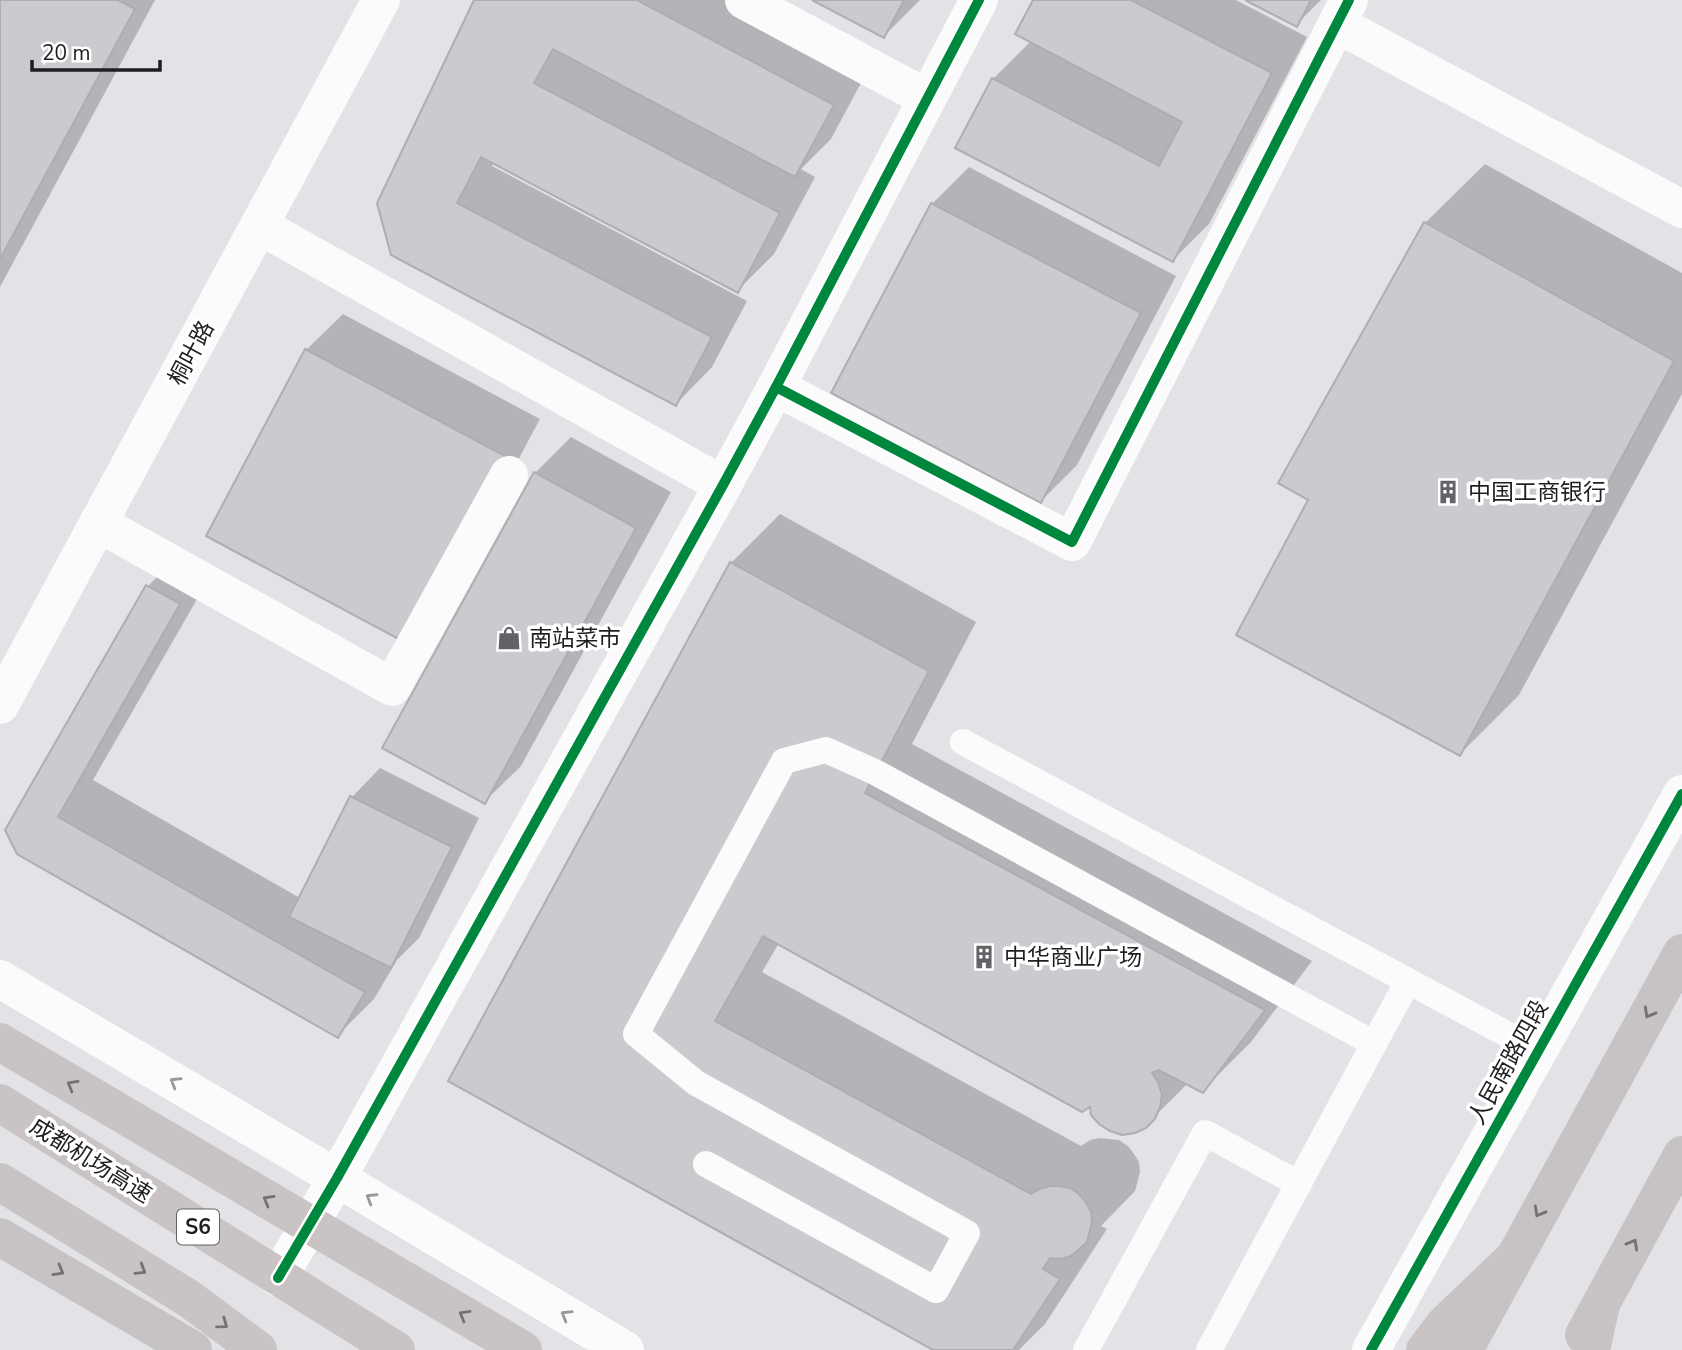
<svg xmlns="http://www.w3.org/2000/svg" width="1682" height="1350" font-family="'Nunito Sans','Noto Sans SC',sans-serif">
	<rect width="100%" height="100%" fill="#e2e2e7"/>
	<!-- shadow -->
	<g fill="#0003">
		<path d="M 0,0 L 155,0 L 0,287 Z"/>
		<path d="M 476,0 L 741,0 L 869,68 L 831,139 L 801,169 L 815,177 L 774,254 L 737,291 L 494,162 L 492,166 L 747,301 L 712,367 L 676,404 L 393,254 Z"/>
		<path d="M 816,0 L 920,0 L 884,36 Z"/>
		<path d="M 1035,0 L 1236,0 L 1307,37 L 1209,224 L 1173,260 L 957,147 L 993,79 L 1031,41 Z"/>
		<path d="M 1248,0 L 1321,0 L 1296,25 Z"/>
		<path d="M 1485,164 L 1682,273 L 1682,394 L 1519,695 L 1460,754 L 1310,499 L 1425,223 Z"/>
		<path d="M 969,167 L 1176,276 L 1077,465 L 1041,501 L 834,392 L 932,204 Z"/>
		<path d="M 343,314 L 540,419 L 441,604 L 306,350 Z"/>
		<path d="M 571,437 L 671,492 L 521,766 L 484,802 L 535,473 Z"/>
		<path d="M 780,514 L 976,622 L 912,744 L 1312,961 L 1251,1042 L 1202,1091 L 1188,1083 L 1145,1126 L 1091,1105 L 779,943 L 762,972 L 1081,1146 L 1090,1140 L 1100,1138 L 1119,1140 L 1128,1146 L 1134,1154 L 1139,1162 L 1140,1172 L 1135,1191 L 1101,1226 L 1107,1229 L 1045,1324 L 1019,1350 L 937,1350 L 450,1081 L 731,563 Z"/>
		<path d="M 184,550 L 215,568 L 93,780 L 300,898 L 352,797 L 380,768 L 479,818 L 419,938 L 397,960 L 374,999 L 338,1035 L 7,830 L 148,586 Z"/>
	</g>
	<!-- building -->
	<g fill="#cbcace" stroke="#aeaeb2" stroke-width="2">
		<path d="M 0,0 L 118,0 L 135,9 L 0,259 Z"/>
		<path d="M 474,0 L 637,0 L 834,105 L 795,177 L 553,49 L 534,83 L 780,213 L 738,293 L 481,157 L 457,203 L 712,337 L 676,406 L 391,255 L 377,203 Z"/>
		<path d="M 812,0 L 904,0 L 884,38 Z"/>
		<path d="M 1033,0 L 1131,0 L 1272,73 L 1173,262 L 955,148 L 992,78 L 1159,166 L 1182,122 L 1015,34 Z"/>
		<path d="M 1245,0 L 1311,0 L 1297,27 Z"/>
		<path d="M 931,203 L 1141,313 L 1041,503 L 831,393 Z"/>
		<path d="M 1424,222 L 1674,361 L 1460,756 L 1236,635 L 1308,500 L 1278,483 Z"/>
		<path d="M 305,349 L 505,456 L 406,643 L 206,536 Z"/>
		<path d="M 534,472 L 636,528 L 485,804 L 382,748 Z"/>
		<path d="M 730,562 L 929,671 L 865,793 L 1265,1010 L 1203,1093 L 1159,1070 L 1152,1073 L 1158,1082 L 1162,1095 L 1160,1107 L 1155,1119 L 1146,1128 L 1135,1133 L 1122,1135 L 1110,1131 L 1099,1124 L 1091,1115 L 1090,1107 L 1082,1112 L 763,936 L 715,1021 L 1031,1194 L 1040,1189 L 1050,1186 L 1060,1186 L 1070,1188 L 1079,1194 L 1086,1202 L 1091,1212 L 1092,1222 L 1087,1242 L 1071,1256 L 1061,1259 L 1050,1258 L 1043,1269 L 1060,1279 L 1013,1350 L 933,1350 L 448,1081 Z"/>
		<path d="M 146,585 L 180,604 L 58,817 L 365,992 L 338,1038 L 17,854 L 5,830 Z"/>
		<path d="M 350,796 L 452,847 L 391,968 L 289,917 Z"/>
	</g>
	<g fill="none" stroke-linecap="round" stroke-linejoin="round">
		<!-- service -->
		<g stroke="#fbfbfb" stroke-width="26">
			<path d="M 963,742 L 1408,981"/>
			<path d="M 706,1164 L 936,1290 L 967,1233 L 696,1083 L 636,1034 L 784,761 L 826,750 L 875,772 L 1373,1043"/>
			<path d="M 1086,1350 L 1205,1133 L 1299,1184"/>
			<path d="M 1209,1350 L 1408,981 L 1538,1051"/>
		</g>
		<!-- minor -->
		<g stroke="#fbfbfb" stroke-width="38">
			<path d="M 744,0 L 927,98"/>
			<path d="M 1337,24 L 1682,209"/>
			<path d="M 260,226 L 723,485"/>
			<path d="M 776,387 L 1072,542 L 1349,0"/>
			<path d="M 98,523 L 392,687 L 509,475"/>
			<path d="M 0,705 L 381,0"/>
			<path d="M 278,1278 L 337,1178 L 723,485 L 776,387 L 979,0"/>
		</g>
		<!-- tertiary -->
		<g stroke="#fbfbfb" stroke-width="38">
			<path d="M 0,979 L 337,1178 L 625,1350"/>
			<path d="M 1371,1350 L 1682,794"/>
		</g>
		<!-- primary -->
		<g stroke="#c7c3c4" stroke-width="38">
			<path d="M 0,1237 L 193,1350"/>
			<path d="M 1584,1335 L 1682,1155"/>
			<path d="M 1464,1350 L 1682,953"/>
		</g>
		<!-- motorway -->
		<g stroke="#c9c3c4" stroke-width="38">
			<path d="M 0,1042 L 523,1350"/>
			<path d="M 0,1103 L 396,1350"/>
			<path d="M 0,1182 L 188,1298 L 258,1350"/>
			<path d="M 1425,1350 L 1445,1324 L 1512,1260"/>
			<path d="M 1591,1350 L 1601,1304"/>
		</g>
		<!-- cycleway casing -->
		<g stroke="#fff" stroke-width="15">
			<g id="cycleway">
				<path d="M 776,387 L 1072,542 L 1349,0"/>
				<path d="M 278,1278 L 337,1178 L 723,485 L 776,387 L 979,0"/>
				<path d="M 1371,1350 L 1682,794"/>
			</g>
		</g>
		<!-- cycleway -->
		<use href="#cycleway" stroke="#00873e" stroke-width="10"/>
	</g>
	<!-- one-way arrows -->
	<defs><path id="oneway-chevron" d="M-2-3.5L2.5 0L-2 3.5" fill="none" stroke-width="1.6" stroke-linecap="round" stroke-linejoin="round" transform="scale(1.75)"/></defs>
	<g stroke="#737173">
		<use href="#oneway-chevron" transform="translate(1649 1013) rotate(119)"/>
		<use href="#oneway-chevron" transform="translate(1539 1212) rotate(119)"/>
		<use href="#oneway-chevron" transform="translate(1633 1244) rotate(-61)"/>
		<use href="#oneway-chevron" transform="translate(59 1271) rotate(30)"/>
	</g>
	<g stroke="#989899">
		<use href="#oneway-chevron" transform="translate(175 1082) rotate(-149)"/>
		<use href="#oneway-chevron" transform="translate(371 1198) rotate(-149)"/>
		<use href="#oneway-chevron" transform="translate(566 1315) rotate(-149)"/>
	</g>
	<g stroke="#747173">
		<use href="#oneway-chevron" transform="translate(72 1085) rotate(-150)"/>
		<use href="#oneway-chevron" transform="translate(268 1200) rotate(-150)"/>
		<use href="#oneway-chevron" transform="translate(141 1270) rotate(32)"/>
		<use href="#oneway-chevron" transform="translate(464 1315) rotate(-150)"/>
		<use href="#oneway-chevron" transform="translate(223 1324) rotate(36)"/>
	</g>
	<!-- icons -->
	<defs>
		<g id="building-bare" transform="scale(1.89)"><path d="M-4-6H4V6H1V3H-1V6H-4ZM-2.5-4.3h1.7v1.8h-1.7ZM.8-4.3h1.7v1.8H.8ZM-2.5-1h1.7V.8h-1.7ZM.8-1h1.7V.8H.8Z" fill="#636367" stroke="#fff" stroke-width="2.5" paint-order="stroke"/></g>
		<g id="shop-bare" transform="scale(1.89)"><path d="M-5-2.5h2.3a2.7 3.5 0 0 1 5.4 0H5L5.5 6h-11ZM-1.5-2.5h3a1.5 2.3 0 0 0-3 0Z" fill="#636367" stroke="#fff" stroke-width="2.5" paint-order="stroke"/></g>
	</defs>
	<g fill-rule="evenodd">
		<use href="#building-bare" x="1448" y="492"/>
		<use href="#shop-bare" x="509" y="638"/>
		<use href="#building-bare" x="984" y="957"/>
	</g>
	<g text-anchor="middle" stroke-width="7" stroke-linejoin="round" paint-order="stroke">
		<!-- shield labels -->
		<rect fill="#fff" stroke="#626264" stroke-width="2" x="177" y="1209.5" width="42" height="35" rx="5"/>
		<g font-size="21" font-weight="bold" fill="#1f1f22">
			<text x="198" y="1234">S6</text>
		</g>
		<!-- street labels -->
		<g font-size="23" fill="#1f1f22" stroke="#fff">
			<text transform="translate(191 353) rotate(-62)" y="8">桐叶路</text>
			<text transform="translate(1508 1062) rotate(-61)" y="8">人民南路四段</text>
			<text transform="translate(91 1160) rotate(32)" y="8">成都机场高速</text>
		</g>
		<!-- poi labels -->
		<g font-size="23" fill="#1f1f22" stroke="#fff" text-anchor="start">
			<text x="1468" y="500">中国工商银行</text>
			<text x="529" y="646">南站菜市</text>
			<text x="1004" y="965">中华商业广场</text>
		</g>
	</g>
	<!-- scale -->
	<path d="M32 60v10h128v-10" fill="none" stroke="#1f1f22" stroke-width="3.5"/>
	<text x="42" y="60" font-size="21" fill="#1f1f22" stroke="#ffffff" stroke-width="5" paint-order="stroke">20 m</text>
</svg>
